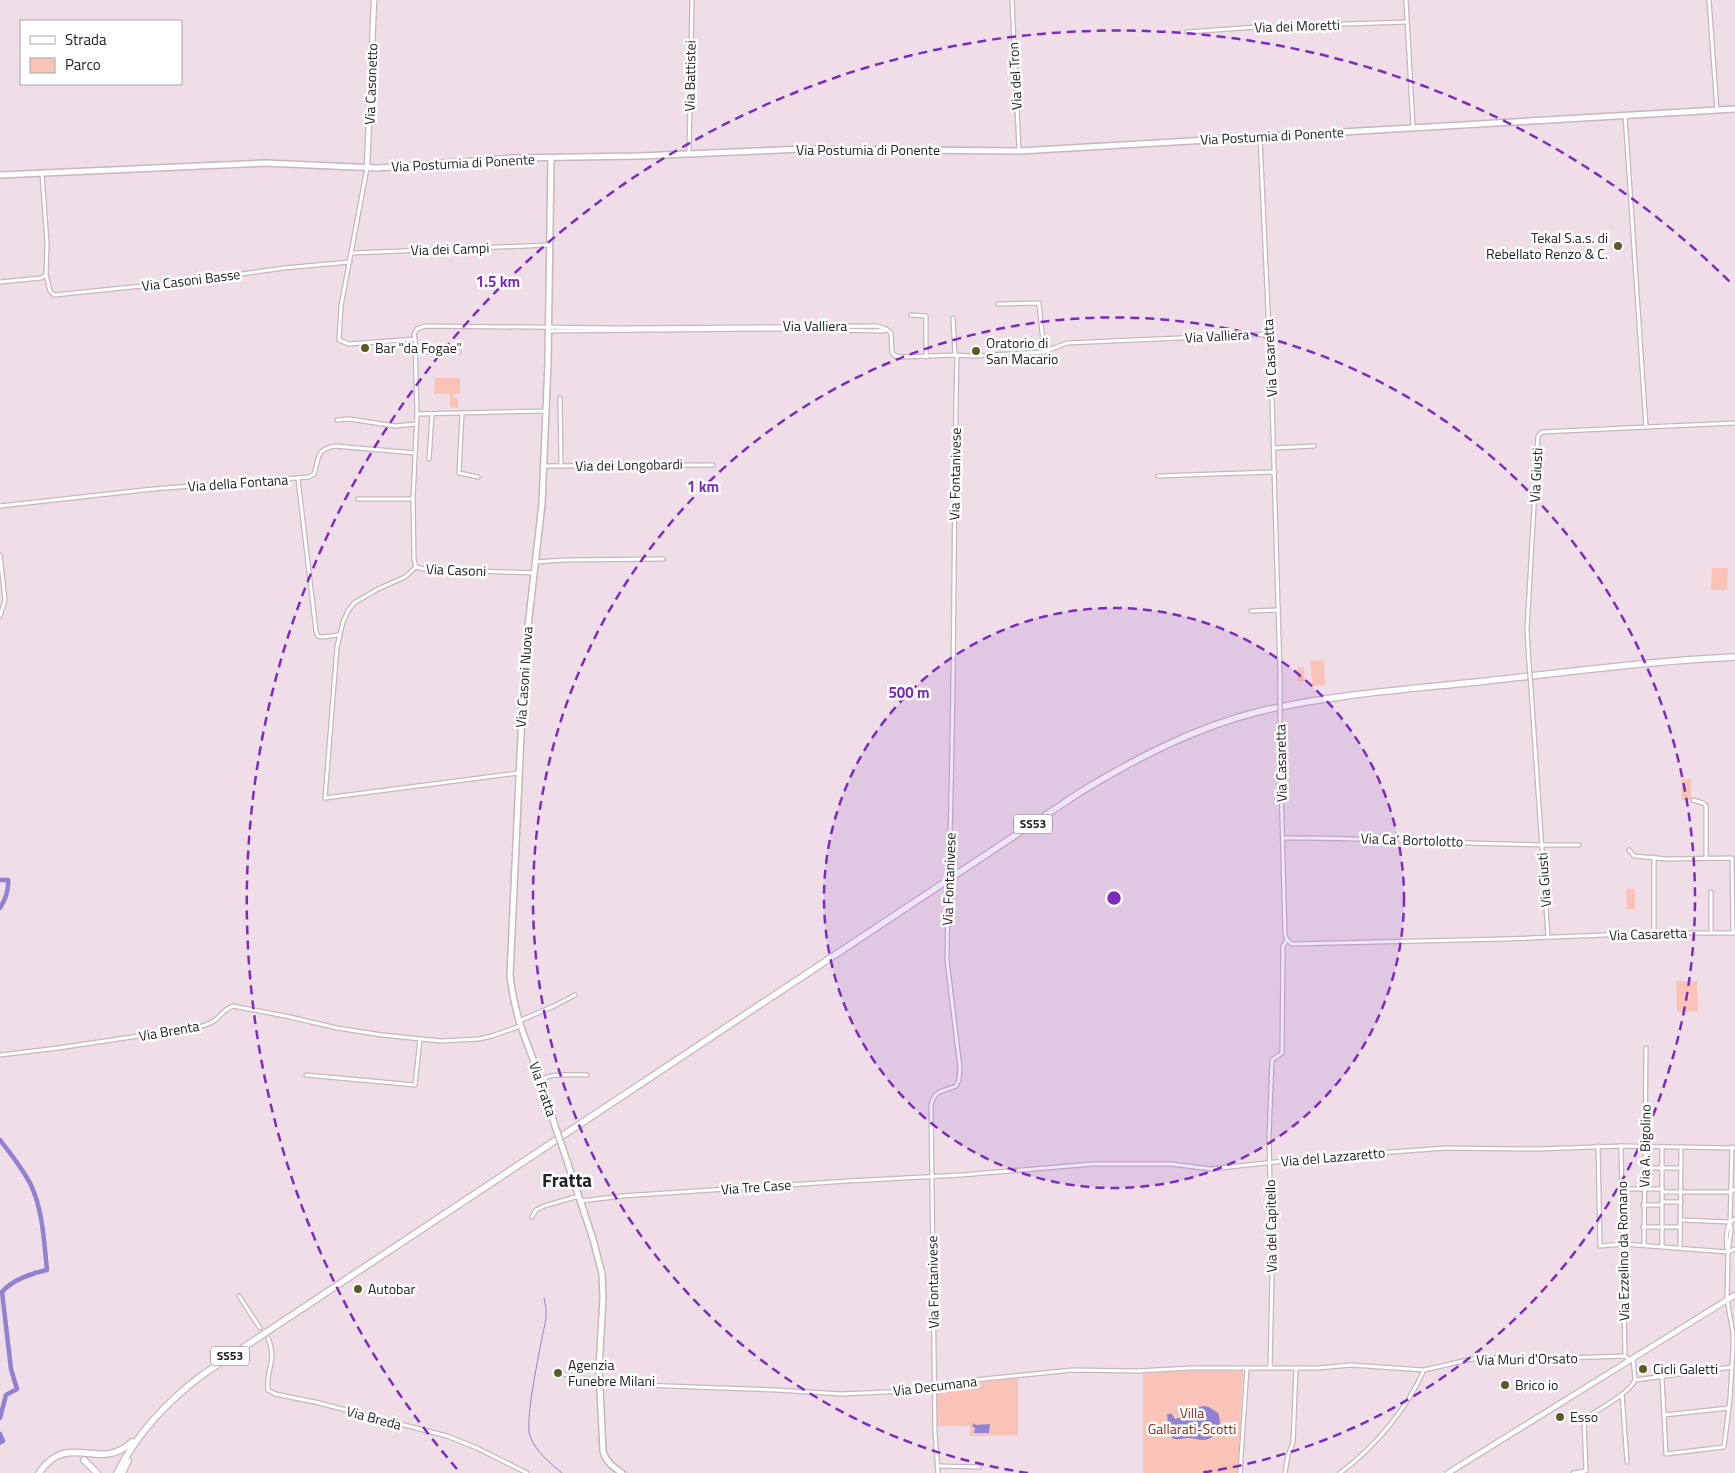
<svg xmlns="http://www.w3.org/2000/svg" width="1735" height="1473" font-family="'Titillium Web',sans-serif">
	<rect width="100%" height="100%" fill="#efdee8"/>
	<!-- green -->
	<g fill="#fac3b7">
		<path d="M 435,378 L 460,378 L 460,394 L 453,394 L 453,398 L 458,398 L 458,408 L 450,407 L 450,394 L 434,394 Z"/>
		<path d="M 1712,568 L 1728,568 L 1727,590 L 1711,590 Z"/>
		<path d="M 1324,660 L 1325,685 L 1312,686 L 1310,661 Z"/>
		<path d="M 1304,667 L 1305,681 L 1297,681 L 1297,668 Z"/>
		<path d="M 1681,779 L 1691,779 L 1691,800 L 1682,800 Z"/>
		<path d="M 1626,889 L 1635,889 L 1635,909 L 1627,909 Z"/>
		<path d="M 1676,981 L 1697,981 L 1698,1011 L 1677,1012 Z"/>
		<path d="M 1188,1371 L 1243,1371 L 1238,1473 L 1143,1473 L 1143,1373 Z"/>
		<path d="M 1016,1377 L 1018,1380 L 1018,1435 L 970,1436 L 970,1426 L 937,1426 L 936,1393 L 939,1389 Z"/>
	</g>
	<!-- water -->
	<g fill="#9281d0">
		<path d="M 1203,1406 L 1209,1407 L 1218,1413 C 1223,1425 1218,1438 1204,1440 C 1198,1440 1193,1438 1188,1438 C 1181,1438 1179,1441 1172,1438 L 1169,1433 L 1167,1414 L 1172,1414 L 1175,1419 C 1186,1417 1192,1408 1203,1406 Z"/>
		<path d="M 974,1423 L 976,1425 L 990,1424 L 989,1433 L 974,1433 L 975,1428 L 972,1426 Z"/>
	</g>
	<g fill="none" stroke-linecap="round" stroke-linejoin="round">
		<!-- stream -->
		<path stroke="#9281d0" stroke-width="1" d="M 544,1298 L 546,1308 L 546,1318 C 542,1340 524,1419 530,1436 C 536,1452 549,1462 562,1473"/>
		<!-- canal -->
		<g stroke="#9281d0" stroke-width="4.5">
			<path d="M 0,880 L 8,880 C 9,890 5,900 0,908"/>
			<path d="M 0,1140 C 11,1154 23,1169 31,1185 C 43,1211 44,1242 47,1270 C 32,1273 12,1280 2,1292 L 11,1369 L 17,1389 L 6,1395 L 0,1418"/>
			<path d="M 0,1434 L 3,1441 L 0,1443"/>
		</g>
		<!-- minor casing -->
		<g stroke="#c7b6c0" stroke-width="5.5">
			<g id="minor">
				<path d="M 1012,0 L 1019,150"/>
				<path d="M 1406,0 L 1413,127"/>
				<path d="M 1709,0 L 1717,110"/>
				<path d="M 1187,32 L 1257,27 L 1407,22"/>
				<path d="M 1260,137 L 1272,399 L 1280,673"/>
				<path d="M 689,153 L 692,0"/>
				<path d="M 367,168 L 341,306 L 339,340 L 349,344 L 415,339 L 417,414 L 413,499 L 414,559 L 416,567 L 424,569 L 534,573"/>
				<path d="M 352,253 L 549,245"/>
				<path d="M 46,275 L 50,291 L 54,295 L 191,281 L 284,268 L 350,262"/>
				<path d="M 0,282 L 41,278 L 46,275 L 47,243 L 42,174"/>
				<path d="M 998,304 L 1039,303 L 1044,352"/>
				<path d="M 911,315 L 926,316 L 926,357"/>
				<path d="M 953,318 L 955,355"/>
				<path d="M 549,331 L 775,329 L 883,331 L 886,329"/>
				<path d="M 415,339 L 414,334 L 417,329 L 425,326 L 619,328 L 877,326 L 886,329 L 891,333 L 892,352 L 895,356 L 903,357 L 955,355 L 973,356 L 1044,352 L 1067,343 L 1269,334"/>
				<path d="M 416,352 L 459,352"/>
				<path d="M 560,398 L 561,466"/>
				<path d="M 462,413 L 459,473 L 478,477"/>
				<path d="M 417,414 L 545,411"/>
				<path d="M 337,420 L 350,419 L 395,426 L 416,424"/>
				<path d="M 1646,427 L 1735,423"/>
				<path d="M 1274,448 L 1314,446"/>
				<path d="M 429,459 L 432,415"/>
				<path d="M 544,466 L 713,465"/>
				<path d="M 1158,476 L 1275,472"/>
				<path d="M 298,479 L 316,631 L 318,636 L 322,637 L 339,635"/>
				<path d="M 358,499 L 413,499"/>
				<path d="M 0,506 L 153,489 L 309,477 L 314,474 C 320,457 315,450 335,446 L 415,453"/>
				<path d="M 0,555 L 5,600 L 0,616"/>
				<path d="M 536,562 L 564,560 L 663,559"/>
				<path d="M 416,567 L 405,577 L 378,589 L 354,603 L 348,611 L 343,622 L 337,647 L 325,798 L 518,773"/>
				<path d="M 1251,611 L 1278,610"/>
				<path d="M 1529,664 L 1527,629 L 1538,436 L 1542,432 L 1646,427 L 1625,115"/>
				<path d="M 1531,688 L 1548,937"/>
				<path d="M 1280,742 L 1285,935 L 1287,940 L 1292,944 L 1505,939 L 1654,933 L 1735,933"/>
				<path d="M 1693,800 L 1703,803 L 1706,806 L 1706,858"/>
				<path d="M 1283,838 C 1382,837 1481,846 1579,845"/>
				<path d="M 1629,850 L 1634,856 L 1667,859 L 1732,858 L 1733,933"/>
				<path d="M 949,867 C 955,697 953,526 957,355"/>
				<path d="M 1711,932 L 1711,892"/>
				<path d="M 1654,933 L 1654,857"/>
				<path d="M 519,1021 L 554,1006 L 575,995"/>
				<path d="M 0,1055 L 58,1048 L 199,1027 C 204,1025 211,1024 215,1020 C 223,1014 223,1010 233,1006 L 290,1017 L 337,1028 L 382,1035 L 441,1041 L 479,1039 L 492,1036 L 520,1026"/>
				<path d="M 306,1075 L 415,1085 L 420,1039"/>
				<path d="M 541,1079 C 555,1073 572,1075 587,1075"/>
				<path d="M 1598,1146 L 1600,1246 L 1623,1244 L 1728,1252 L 1735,1249"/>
				<path d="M 1621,1146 L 1625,1356"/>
				<path d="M 1644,1168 L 1681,1168"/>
				<path d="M 1621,1189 L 1662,1189"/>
				<path d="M 1662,1192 L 1730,1192 L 1735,1189"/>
				<path d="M 581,1201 L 622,1196 L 848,1181 L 961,1175 L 1093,1164 L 1171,1164 L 1211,1169 L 1310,1158 L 1446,1148 L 1537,1149 L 1621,1146 L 1735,1148"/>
				<path d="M 1662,1202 L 1681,1202"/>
				<path d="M 1643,1205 L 1662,1205"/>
				<path d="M 532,1217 L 536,1210 L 544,1206 L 579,1196"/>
				<path d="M 1680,1220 L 1730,1222 L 1735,1219"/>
				<path d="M 1643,1227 L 1680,1227"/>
				<path d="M 1644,1245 L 1646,1048"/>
				<path d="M 1662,1246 L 1662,1147"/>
				<path d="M 1680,1247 L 1681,1147"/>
				<path d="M 1728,1252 C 1725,1242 1726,1233 1729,1224"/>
				<path d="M 239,1296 L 260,1328"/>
				<path d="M 268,1338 C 278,1362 265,1369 268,1390 L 275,1394 L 315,1402 L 447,1436 L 477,1448 L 527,1473"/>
				<path d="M 1633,1358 L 1635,1380 L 1732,1367"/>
				<path d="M 1270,1368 L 1272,1277 L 1269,1136 L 1272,1060 L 1282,1053 L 1283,946 L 1287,940"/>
				<path d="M 563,1374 L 612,1384 L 776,1390 L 842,1394 L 906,1391 L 974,1380 L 1073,1370 L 1138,1371 L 1191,1368 L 1318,1368 L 1351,1365 L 1424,1370 L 1472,1359 L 1505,1357 L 1535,1359 L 1625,1356 L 1629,1360"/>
				<path d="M 1662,1377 L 1666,1454 L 1724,1447 L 1730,1399 L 1733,1348 L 1733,1333 L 1727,1300 L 1728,1252 L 1731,1231 L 1730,1222 L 1732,1147"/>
				<path d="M 1622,1394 L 1627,1462"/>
				<path d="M 1664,1415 L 1729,1408"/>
				<path d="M 938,1466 L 979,1467"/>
				<path d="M 938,1473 L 935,1432 L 931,1105 C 935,1089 943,1092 956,1086 L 959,1080 L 960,1068 L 947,960 L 948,895"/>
				<path d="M 1240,1473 L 1247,1368"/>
				<path d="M 1285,1473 L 1288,1455 L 1293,1443 L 1296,1368"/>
				<path d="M 1340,1473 C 1374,1448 1407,1409 1424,1370"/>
				<path d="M 1573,1473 L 1586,1471 L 1584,1419 C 1597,1410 1629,1394 1635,1380"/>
			</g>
		</g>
		<!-- tertiary casing -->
		<g stroke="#c7b6c0" stroke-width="7">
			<g id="tertiary">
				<path d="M 367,168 L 374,0"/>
				<path d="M 1448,1473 L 1735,1295"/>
			</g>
		</g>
		<!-- secondary casing -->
		<g stroke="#c7b6c0" stroke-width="8">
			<g id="secondary">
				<path d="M 551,159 L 548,362 L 542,504 L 527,635 L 524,670 L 510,975 C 514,1012 523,1033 536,1067 C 544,1086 549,1106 555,1126"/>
				<path d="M 0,175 L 265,163 L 378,168 L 512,158 L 639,156 L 804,149 L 1019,151 L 1735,109"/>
				<path d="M 563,1149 L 593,1239 L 602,1274 L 603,1298 L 599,1369 L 603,1451 C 606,1462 613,1467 622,1473"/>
			</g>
		</g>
		<!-- trunk casing -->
		<g stroke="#c7b6c0" stroke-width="8">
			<g id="trunk">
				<path d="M 84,1460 L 97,1473"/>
				<path d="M 39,1473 C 68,1430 99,1473 132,1442"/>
				<path d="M 117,1473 C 138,1432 168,1400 205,1373 L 1079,793 C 1136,758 1196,727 1261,711 C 1335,694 1411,689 1486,681 C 1569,672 1652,661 1735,657"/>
				<path d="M 122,1473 L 128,1461"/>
			</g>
		</g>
		<!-- minor -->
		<use href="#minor" stroke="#fff" stroke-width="3"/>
		<!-- tertiary -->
		<use href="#tertiary" stroke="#fff" stroke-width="4.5"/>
		<!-- secondary -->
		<use href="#secondary" stroke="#fff" stroke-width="5"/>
		<!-- trunk -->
		<use href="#trunk" stroke="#fff" stroke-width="5.5"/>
		<!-- minor-bridge casing -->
		<g stroke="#c7b6c0" stroke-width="5.5" stroke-linecap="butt">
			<g id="minor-bridge">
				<path d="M 1529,664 L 1531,688"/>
				<path d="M 1280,673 L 1280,742"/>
				<path d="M 948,895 L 949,867"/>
			</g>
		</g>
		<!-- secondary-bridge casing -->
		<g stroke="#c7b6c0" stroke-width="8" stroke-linecap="butt">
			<path id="secondary-bridge" d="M 555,1126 L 563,1149"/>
		</g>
		<!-- minor-bridge -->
		<use href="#minor-bridge" stroke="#fff" stroke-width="3"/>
		<!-- secondary-bridge -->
		<use href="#secondary-bridge" stroke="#fff" stroke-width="5"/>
	</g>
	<!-- distance rings -->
	<circle cx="1114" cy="898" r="290" fill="#7b2cbf" fill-opacity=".12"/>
	<g fill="none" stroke="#7b2cbf" stroke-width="2.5" stroke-dasharray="9 6">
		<circle cx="1114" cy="898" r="290"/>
		<path d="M1028 1473A581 581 0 1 1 1200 1473"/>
		<path d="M457 1469A871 871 0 0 1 1730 282"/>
	</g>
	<!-- markers -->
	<g fill="#5b5926" stroke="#fff" stroke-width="2">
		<circle cx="1618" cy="246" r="5"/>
		<circle cx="365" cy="348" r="5"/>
		<circle cx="976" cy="351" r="5"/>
		<circle cx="358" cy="1289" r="5"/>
		<circle cx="1643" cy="1369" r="5"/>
		<circle cx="558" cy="1373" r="5"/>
		<circle cx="1505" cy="1385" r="5"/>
		<circle cx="1560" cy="1417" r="5"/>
	</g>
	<g text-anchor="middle" stroke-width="5" stroke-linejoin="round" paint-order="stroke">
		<!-- shield labels -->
		<g fill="#fff" stroke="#686466" stroke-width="1">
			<rect x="1014" y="814.5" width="38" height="19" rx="4"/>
			<rect x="211" y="1346.5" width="38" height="19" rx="4"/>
		</g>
		<g font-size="12" font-weight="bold" fill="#272124">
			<text x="1033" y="828">SS53</text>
			<text x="230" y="1360">SS53</text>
		</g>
		<!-- street labels -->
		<g font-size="14" fill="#272124" stroke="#fff">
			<text transform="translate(1297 26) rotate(-2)" y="5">Via dei Moretti</text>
			<text transform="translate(690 76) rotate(-89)" y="5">Via Battistei</text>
			<text transform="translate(1015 76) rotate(-93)" y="5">Via del Tron</text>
			<text transform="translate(371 84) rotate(-88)" y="5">Via Casonetto</text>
			<text transform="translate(1272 136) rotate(-3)" y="5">Via Postumia di Ponente</text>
			<text x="868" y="155">Via Postumia di Ponente</text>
			<text transform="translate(463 163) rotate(-3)" y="5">Via Postumia di Ponente</text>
			<text transform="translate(450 249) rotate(-2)" y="5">Via dei Campi</text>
			<text transform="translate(191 280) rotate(-7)" y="5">Via Casoni Basse</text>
			<text x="815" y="331">Via Valliera</text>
			<text transform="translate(1217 336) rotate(-3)" y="5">Via Valliera</text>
			<text transform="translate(1270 358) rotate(-93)" y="5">Via Casaretta</text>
			<text transform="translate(629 465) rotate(-1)" y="5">Via dei Longobardi</text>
			<text transform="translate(955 474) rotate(-89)" y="5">Via Fontanivese</text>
			<text transform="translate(1536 475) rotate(-87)" y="5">Via Giusti</text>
			<text transform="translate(238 483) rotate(-4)" y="5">Via della Fontana</text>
			<text transform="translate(456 570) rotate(2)" y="5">Via Casoni</text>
			<text transform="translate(524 677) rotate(-86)" y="5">Via Casoni Nuova</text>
			<text transform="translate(1281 763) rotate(-91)" y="5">Via Casaretta</text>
			<text transform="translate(1412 840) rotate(2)" y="5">Via Ca' Bortolotto</text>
			<text transform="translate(949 879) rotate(-88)" y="5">Via Fontanivese</text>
			<text transform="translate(1544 880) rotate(-94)" y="5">Via Giusti</text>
			<text transform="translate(1648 934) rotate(-2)" y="5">Via Casaretta</text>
			<text transform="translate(169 1031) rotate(-10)" y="5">Via Brenta</text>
			<text transform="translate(543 1089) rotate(71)" y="5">Via Fratta</text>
			<text transform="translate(1645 1146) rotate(-89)" y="5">Via A. Bigolino</text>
			<text transform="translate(1333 1157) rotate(-5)" y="5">Via del Lazzaretto</text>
			<text transform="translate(756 1187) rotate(-4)" y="5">Via Tre Case</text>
			<text transform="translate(1271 1226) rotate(-91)" y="5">Via del Capitello</text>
			<text transform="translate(1623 1251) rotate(-91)" y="5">Via Ezzelino da Romano</text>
			<text transform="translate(933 1282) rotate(-91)" y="5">Via Fontanivese</text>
			<text transform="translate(1527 1359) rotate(-1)" y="5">Via Muri d'Orsato</text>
			<text transform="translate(935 1386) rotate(-7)" y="5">Via Decumana</text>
			<text transform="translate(374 1418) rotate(15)" y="5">Via Breda</text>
		</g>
		<!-- poi labels -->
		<g font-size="14" fill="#272124" stroke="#fff" text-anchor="start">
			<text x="1608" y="243" text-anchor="end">Tekal S.a.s. di<tspan x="1608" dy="16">Rebellato Renzo &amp; C.</tspan></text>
			<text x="986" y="348">Oratorio di<tspan x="986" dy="16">San Macario</tspan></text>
			<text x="375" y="353">Bar "da Fogae"</text>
			<text x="368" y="1294">Autobar</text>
			<text x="568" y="1370">Agenzia<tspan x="568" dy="16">Funebre Milani</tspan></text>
			<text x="1653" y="1374">Cicli Galetti</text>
			<text x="1515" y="1390">Brico io</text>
			<text x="1570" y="1422">Esso</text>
		</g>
		<!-- park labels -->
		<g font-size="14" fill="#932715" stroke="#fff">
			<text x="1192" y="1418">Villa<tspan x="1192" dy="16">Gallarati-Scotti</tspan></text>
		</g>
		<!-- district labels -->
		<g font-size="19" font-weight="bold" fill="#272124" stroke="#fff">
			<text x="567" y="1187">Fratta</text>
		</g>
	</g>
	<circle cx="1114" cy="898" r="8" fill="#7b2cbf" stroke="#fff" stroke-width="2.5"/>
	<g font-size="15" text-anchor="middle" font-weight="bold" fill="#7b2cbf" stroke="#fff" stroke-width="5" stroke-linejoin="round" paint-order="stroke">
		<text x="498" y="287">1.5 km</text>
		<text x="703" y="492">1 km</text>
		<text x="909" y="698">500 m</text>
	</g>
	<!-- legend -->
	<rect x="20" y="20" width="162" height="65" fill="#ffffff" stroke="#a9a6a7"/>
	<rect x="30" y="36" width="25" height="8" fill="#ffffff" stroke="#a9a6a7"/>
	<text x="65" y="45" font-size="15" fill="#272124">Strada</text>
	<rect x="30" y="58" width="25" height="15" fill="#fac3b7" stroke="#a9a6a7"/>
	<text x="65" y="70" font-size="15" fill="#272124">Parco</text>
</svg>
